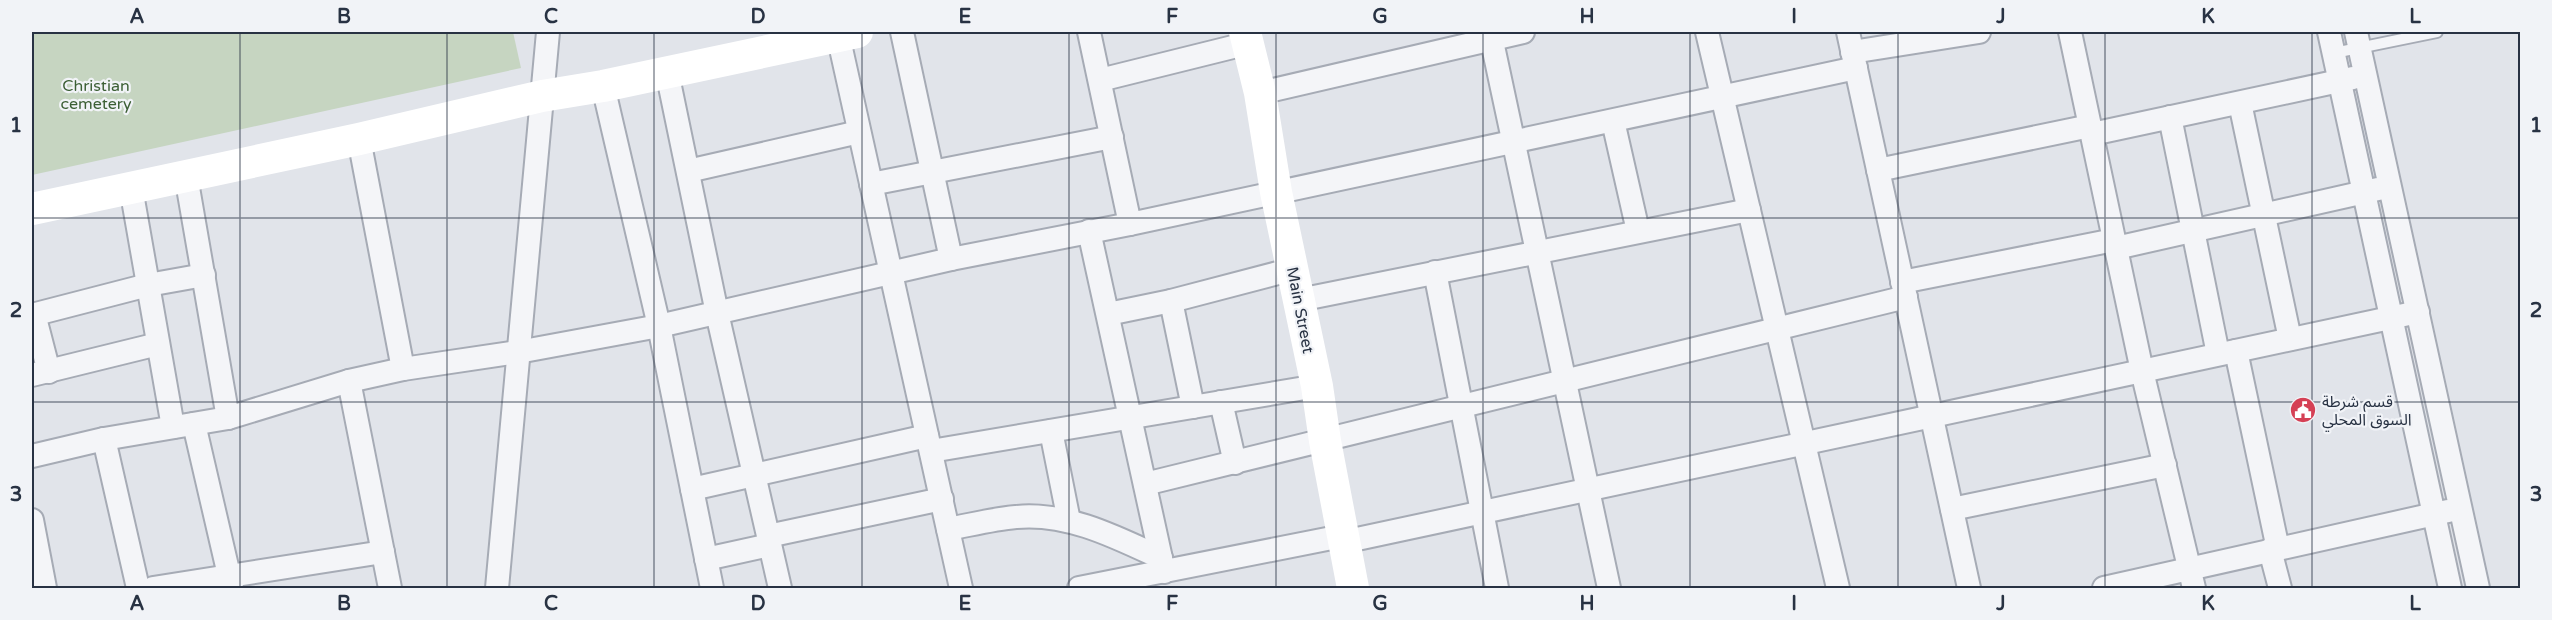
<svg xmlns="http://www.w3.org/2000/svg" width="2552" height="620" font-family="'Varela Round','Noto Sans Arabic',sans-serif">
	<rect width="100%" height="100%" fill="#e1e4ea"/>
	<!-- green -->
	<path fill="#c6d5c1" d="M 32,32 L 513,32 L 521,68 L 32,175 Z"/>
	<g fill="none" stroke-linecap="round" stroke-linejoin="round">
		<!-- lane casing -->
		<g stroke="#a6abb5" stroke-width="14">
			<path id="lane" d="M 2334,53 L 2437,32"/>
		</g>
		<!-- street casing -->
		<g stroke="#a6abb5" stroke-width="26">
			<g id="street">
				<path d="M 902,32 L 951,259"/>
				<path d="M 1089,32 L 1130,224"/>
				<path d="M 1490,32 L 1609,588"/>
				<path d="M 1707,32 L 1838,588"/>
				<path d="M 1848,32 L 1969,588"/>
				<path d="M 2070,32 L 2142,371 L 2194,588"/>
				<path d="M 2329,32 L 2450,588"/>
				<path d="M 2356,32 L 2478,588"/>
				<path d="M 838,35 L 961,588"/>
				<path d="M 1852,52 L 1979,32"/>
				<path d="M 667,72 L 717,313 L 780,588"/>
				<path d="M 1100,80 L 1249,43"/>
				<path d="M 603,86 L 659,326 L 712,588"/>
				<path d="M 1260,93 L 1523,32"/>
				<path d="M 2240,103 L 2290,339"/>
				<path d="M 2170,117 L 2218,354"/>
				<path d="M 1613,121 L 1638,231"/>
				<path d="M 2092,134 L 2353,78"/>
				<path d="M 359,139 L 403,369"/>
				<path d="M 1878,170 L 2090,126"/>
				<path d="M 688,171 L 859,132"/>
				<path d="M 186,176 L 228,418"/>
				<path d="M 871,184 L 1112,137"/>
				<path d="M 131,188 L 173,427"/>
				<path d="M 1089,231 L 1164,572"/>
				<path d="M 2116,248 L 2378,189"/>
				<path d="M 1435,272 L 1497,588"/>
				<path d="M 1902,282 L 2114,240"/>
				<path d="M 1299,300 L 1749,210"/>
				<path d="M 1171,301 L 1193,407"/>
				<path d="M 34,314 L 49,372"/>
				<path d="M 1108,314 L 1171,301 L 1293,269"/>
				<path d="M 32,315 L 148,285 L 204,275"/>
				<path d="M 2236,351 L 2278,549"/>
				<path d="M 32,375 L 158,344"/>
				<path d="M 349,381 L 390,588"/>
				<path d="M 1221,402 L 1235,463"/>
				<path d="M 194,424 L 232,588"/>
				<path d="M 1051,431 L 1069,521"/>
				<path d="M 104,439 L 138,588"/>
				<path d="M 931,451 L 1317,386"/>
				<path d="M 32,456 L 104,439 L 228,418 L 349,381 L 403,369 L 518,352 L 659,326 L 951,259 L 1130,224 L 1856,68"/>
				<path d="M 1145,484 L 1906,297"/>
				<path d="M 692,489 L 927,436"/>
				<path d="M 1952,509 L 2165,465"/>
				<path d="M 32,520 L 45,588"/>
				<path d="M 948,529 C 970,525 993,519 1016,517 C 1067,512 1116,537 1161,558"/>
				<path d="M 768,536 L 942,499"/>
				<path d="M 1343,542 L 2418,312"/>
				<path d="M 2270,550 L 2280,588"/>
				<path d="M 706,559 L 770,545"/>
				<path d="M 153,588 L 383,552"/>
				<path d="M 497,588 L 548,32"/>
				<path d="M 1079,588 L 1342,536"/>
				<path d="M 2104,588 L 2448,511"/>
			</g>
		</g>
		<!-- lane -->
		<use href="#lane" stroke="#f4f5f8" stroke-width="10"/>
		<!-- street -->
		<use href="#street" stroke="#f4f5f8" stroke-width="22"/>
		<!-- secondary -->
		<g stroke="#fff" stroke-width="32">
			<path d="M 1245,32 L 1260,93 L 1276,192 L 1317,386 L 1325,441 L 1353,588"/>
			<path d="M 32,209 L 359,139 L 542,96 L 603,86 L 857,32"/>
		</g>
	</g>
	<!-- grid -->
	<path fill="none" stroke="#283243" stroke-width="1.5" stroke-opacity="0.55" d="M 240,32 L 240,588M 447,32 L 447,588M 654,32 L 654,588M 862,32 L 862,588M 1069,32 L 1069,588M 1276,32 L 1276,588M 1483,32 L 1483,588M 1690,32 L 1690,588M 1898,32 L 1898,588M 2105,32 L 2105,588M 2312,32 L 2312,588M 32,218 L 2520,218M 32,402 L 2520,402"/>
	<!-- icons -->
	<defs>
		<g id="civic-disc" transform="scale(1.35)"><circle r="9.5" fill="#d54055" stroke="#f1f3f7"/><path d="M-.6-6.5H3V-4.5H.6V-3L4-1V1h2V6H-6V1h2V-1L-.6-3ZM-1.2 2.5V6h2.4V2.5Z" fill="#fff"/></g>
	</defs>
	<g fill-rule="evenodd">
		<use href="#civic-disc" x="2303" y="410"/>
	</g>
	<g text-anchor="middle" stroke-width="4.5" stroke-linejoin="round" paint-order="stroke">
		<!-- park labels -->
		<g font-size="16" fill="#3c5f35" stroke="#f1f3f7">
			<text x="96" y="91">Christian<tspan x="96" dy="18">cemetery</tspan></text>
		</g>
		<!-- street labels -->
		<g font-size="16" fill="#283243" stroke="#f1f3f7">
			<text transform="translate(1301 310) rotate(79)" y="6">Main Street</text>
		</g>
		<!-- poi labels -->
		<g font-size="16" fill="#283243" stroke="#f1f3f7" text-anchor="start">
			<text x="2322" y="407">قسم شرطة<tspan x="2322" dy="18">السوق المحلي</tspan></text>
		</g>
	</g>
	<!-- border -->
	<rect width="2552" height="620" fill="none" stroke="#f1f3f7" stroke-width="66"/>
	<rect x="33" y="33" width="2486" height="554" fill="none" stroke="#283243" stroke-width="2"/>
	<g font-size="20" text-anchor="middle" font-weight="bold" fill="#283243">
		<text x="137" y="23">A</text>
		<text x="344" y="23">B</text>
		<text x="551" y="23">C</text>
		<text x="758" y="23">D</text>
		<text x="965" y="23">E</text>
		<text x="1172" y="23">F</text>
		<text x="1380" y="23">G</text>
		<text x="1587" y="23">H</text>
		<text x="1794" y="23">I</text>
		<text x="2001" y="23">J</text>
		<text x="2208" y="23">K</text>
		<text x="2415" y="23">L</text>
		<text x="16" y="132">1</text>
		<text x="2536" y="132">1</text>
		<text x="16" y="317">2</text>
		<text x="2536" y="317">2</text>
		<text x="16" y="501">3</text>
		<text x="2536" y="501">3</text>
		<text x="137" y="610">A</text>
		<text x="344" y="610">B</text>
		<text x="551" y="610">C</text>
		<text x="758" y="610">D</text>
		<text x="965" y="610">E</text>
		<text x="1172" y="610">F</text>
		<text x="1380" y="610">G</text>
		<text x="1587" y="610">H</text>
		<text x="1794" y="610">I</text>
		<text x="2001" y="610">J</text>
		<text x="2208" y="610">K</text>
		<text x="2415" y="610">L</text>
	</g>
</svg>
